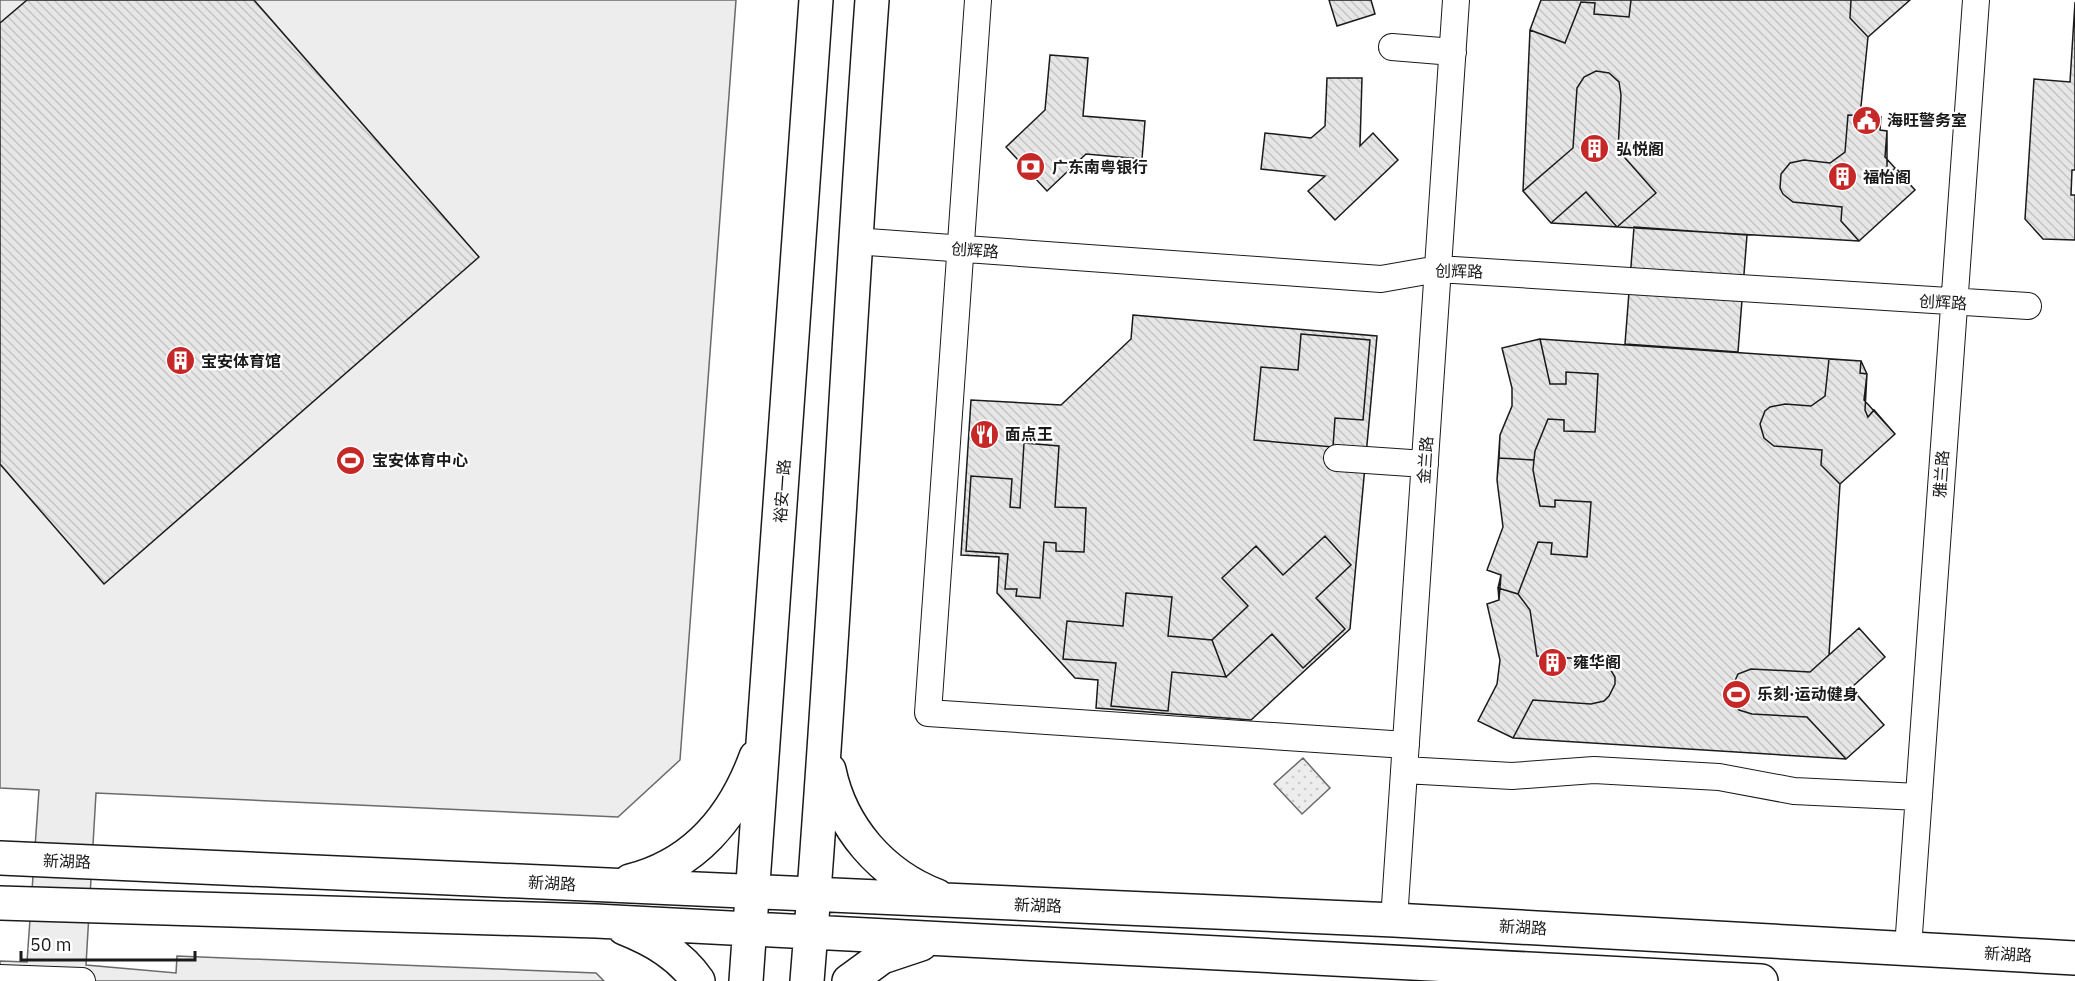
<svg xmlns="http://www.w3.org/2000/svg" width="2075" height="981" font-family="'IBM Plex Sans','Noto Sans SC',sans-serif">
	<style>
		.grass { fill: url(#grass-dots); stroke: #6a6a6a; stroke-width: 1.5 }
		.built { fill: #ededed; stroke: #6a6a6a; stroke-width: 1.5 }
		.building { fill: url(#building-back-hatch); stroke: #1a1a1a; stroke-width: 1.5 }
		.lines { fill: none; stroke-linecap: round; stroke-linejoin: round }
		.minor-casing { stroke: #1a1a1a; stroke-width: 28 }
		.major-casing { stroke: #1a1a1a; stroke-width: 36 }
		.minor { stroke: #fff; stroke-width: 26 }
		.major { stroke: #fff; stroke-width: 33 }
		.labels { text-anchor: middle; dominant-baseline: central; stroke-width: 4.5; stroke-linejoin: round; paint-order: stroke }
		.poi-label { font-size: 16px; font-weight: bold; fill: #1a1a1a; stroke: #fff; text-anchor: start }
		.street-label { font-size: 16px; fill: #1a1a1a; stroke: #fff }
	</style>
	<defs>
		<pattern id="grass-dots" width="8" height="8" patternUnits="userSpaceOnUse" patternTransform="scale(1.5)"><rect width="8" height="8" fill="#ededed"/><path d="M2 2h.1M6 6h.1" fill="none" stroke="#cbcbcb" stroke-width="1.8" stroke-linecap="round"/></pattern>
		<pattern id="building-back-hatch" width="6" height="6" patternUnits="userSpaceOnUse" patternTransform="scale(1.5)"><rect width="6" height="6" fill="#e6e6e6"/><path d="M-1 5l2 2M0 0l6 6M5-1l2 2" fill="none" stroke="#c5c5c5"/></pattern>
	</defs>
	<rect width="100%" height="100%" fill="#fff"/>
	<path class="grass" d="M 1303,758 L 1330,788 L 1302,814 L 1274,784 Z"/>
	<path class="built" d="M 0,0 L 736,0 L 680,760 L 618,817 L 96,793 L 86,965 L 176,973 L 177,956 L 596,973 L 604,981 L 0,981 L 0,961 L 27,962 L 39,790 L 0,788 Z"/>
	<path class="building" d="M 27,0 L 254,0 L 479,257 L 104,584 L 0,464 L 0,23 Z
		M 1329,0 L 1371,0 L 1375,14 L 1337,26 Z
		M 1541,0 L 1910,0 L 1868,37 L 1860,116 L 1881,117 L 1880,130 L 1887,131 L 1885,157 L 1915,190 L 1859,241 L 1551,223 L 1523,191 L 1530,30 Z
		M 1541,0 L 1631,0 L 1629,17 L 1594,14 L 1595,3 L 1581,2 L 1565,43 L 1530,30 Z
		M 1851,0 L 1910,0 L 1868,37 L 1850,18 Z
		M 2075,2 L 2075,170 L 2072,170 L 2071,195 L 2075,195 L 2075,240 L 2043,239 L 2025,219 L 2034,79 L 2070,82 Z
		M 1050,55 L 1088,58 L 1083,116 L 1145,121 L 1142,159 L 1086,154 L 1047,191 L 1006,147 L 1045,110 Z
		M 1596,71 L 1609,73 L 1619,82 L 1621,95 L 1618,150 L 1656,193 L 1617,227 L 1586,192 L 1551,223 L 1523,191 L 1573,148 L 1577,88 L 1584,77 Z
		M 1327,78 L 1362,78 L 1360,146 L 1373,133 L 1398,160 L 1335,220 L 1308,191 L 1325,176 L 1261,169 L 1265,133 L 1311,138 L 1325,126 Z
		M 1848,115 L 1881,117 L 1880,130 L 1887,131 L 1887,168 L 1890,173 L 1895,168 L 1915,190 L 1859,241 L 1841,221 L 1842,207 L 1793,202 L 1783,194 L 1780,188 L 1781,174 L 1790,163 L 1804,160 L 1830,163 L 1845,152 Z
		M 1634,227 L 1747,235 L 1738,352 L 1625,344 Z
		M 1133,315 L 1377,336 L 1350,629 L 1251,720 L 1096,708 L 1098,680 L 1075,678 L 997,593 L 999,557 L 961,555 L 971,400 L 1061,405 L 1131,339 Z
		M 1301,334 L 1370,340 L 1363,420 L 1335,418 L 1333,447 L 1254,440 L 1261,367 L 1298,370 Z
		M 1540,339 L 1861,361 L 1867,374 L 1864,400 L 1895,434 L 1840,484 L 1829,655 L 1859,628 L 1885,657 L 1851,688 L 1884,725 L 1846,759 L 1513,738 L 1478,721 L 1497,684 L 1500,660 L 1487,604 L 1499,600 L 1501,575 L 1487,570 L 1503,527 L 1497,480 L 1500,435 L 1512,406 L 1512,388 L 1502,348 Z
		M 1540,339 L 1550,384 L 1566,384 L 1566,372 L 1598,374 L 1595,432 L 1564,431 L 1564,420 L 1548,419 L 1535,451 L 1534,460 L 1499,458 L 1500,435 L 1512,406 L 1512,388 L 1502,348 Z
		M 1829,359 L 1861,361 L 1860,373 L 1867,374 L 1865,410 L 1868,417 L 1874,410 L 1895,434 L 1840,484 L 1821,465 L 1822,450 L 1774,446 L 1764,438 L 1760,424 L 1765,411 L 1770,407 L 1785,404 L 1811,406 L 1825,396 Z
		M 1024,443 L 1059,446 L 1055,507 L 1086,508 L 1084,552 L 1056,551 L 1056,543 L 1044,542 L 1040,598 L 1016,596 L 1017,589 L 1005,589 L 1008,554 L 966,551 L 971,476 L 1012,479 L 1010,507 L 1020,508 Z
		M 1499,458 L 1534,460 L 1533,470 L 1540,506 L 1555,507 L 1555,500 L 1591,502 L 1587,557 L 1551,554 L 1552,543 L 1538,542 L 1518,594 L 1498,588 L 1501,575 L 1487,570 L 1503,527 L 1497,480 Z
		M 1325,536 L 1351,565 L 1316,598 L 1345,629 L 1303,668 L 1272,634 L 1226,677 L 1212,640 L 1248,606 L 1222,578 L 1256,546 L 1283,575 Z
		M 1498,588 L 1518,594 L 1530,610 L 1537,656 L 1601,660 L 1607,664 L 1615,677 L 1615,684 L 1609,696 L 1604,701 L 1591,704 L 1533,700 L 1513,738 L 1478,721 L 1497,684 L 1500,660 L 1487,604 L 1499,600 Z
		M 1126,593 L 1172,597 L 1168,636 L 1212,640 L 1226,677 L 1172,672 L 1168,711 L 1111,706 L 1116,663 L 1063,659 L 1067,621 L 1123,626 Z
		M 1859,628 L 1885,657 L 1851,688 L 1884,725 L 1846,759 L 1807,717 L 1752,714 L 1739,710 L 1735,705 L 1730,692 L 1738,674 L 1751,669 L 1810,672 Z"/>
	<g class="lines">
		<defs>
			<path id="minor" d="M 978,0 L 928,713 L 1406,745
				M 1392,47 L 1453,52
				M 854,241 L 1381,279 L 1438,269 L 2028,306
				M 1337,458 L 1425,464
				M 1404,770 L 1512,776 L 1594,770 L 1719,777 L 1794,791 L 1919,797
				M 1394,920 L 1456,0
				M 1908,948 L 1976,0
				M 0,978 L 82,981"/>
			<path id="major" d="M 829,770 C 841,828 882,875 937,896
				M 0,858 L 1394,920 L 2075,958
				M 630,881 C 694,865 734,817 756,757
				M 0,903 L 596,921 L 1761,981
				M 624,928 C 654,940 680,955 698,981
				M 746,981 L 816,0
				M 807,981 C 834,654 848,327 872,0
				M 849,981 L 882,957 L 921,944"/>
		</defs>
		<use href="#minor" class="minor-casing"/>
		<use href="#major" class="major-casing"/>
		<use href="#minor" class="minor"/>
		<use href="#major" class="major"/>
	</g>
	<defs>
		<symbol id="civic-disc" viewBox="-11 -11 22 22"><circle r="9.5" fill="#c62828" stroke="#fff"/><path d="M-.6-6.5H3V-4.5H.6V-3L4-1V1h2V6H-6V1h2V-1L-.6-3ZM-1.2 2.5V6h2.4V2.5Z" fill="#fff"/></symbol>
		<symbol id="building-disc" viewBox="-11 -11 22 22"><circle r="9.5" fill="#c62828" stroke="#fff"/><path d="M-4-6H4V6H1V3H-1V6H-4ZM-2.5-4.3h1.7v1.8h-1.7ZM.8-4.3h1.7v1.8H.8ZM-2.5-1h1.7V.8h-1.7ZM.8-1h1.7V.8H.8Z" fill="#fff"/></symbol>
		<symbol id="bank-disc" viewBox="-11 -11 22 22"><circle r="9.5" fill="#c62828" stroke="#fff"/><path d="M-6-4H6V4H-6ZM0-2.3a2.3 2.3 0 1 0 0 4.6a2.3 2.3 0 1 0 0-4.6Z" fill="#fff"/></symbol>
		<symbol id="restaurant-disc" viewBox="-11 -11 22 22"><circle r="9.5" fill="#c62828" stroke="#fff"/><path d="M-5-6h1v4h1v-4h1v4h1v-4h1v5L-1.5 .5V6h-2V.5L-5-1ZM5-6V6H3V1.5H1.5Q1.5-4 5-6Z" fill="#fff"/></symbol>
		<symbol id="stadium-disc" viewBox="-11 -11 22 22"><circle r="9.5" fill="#c62828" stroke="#fff"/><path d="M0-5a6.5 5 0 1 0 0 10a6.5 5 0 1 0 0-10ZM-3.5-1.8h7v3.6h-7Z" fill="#fff"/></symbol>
	</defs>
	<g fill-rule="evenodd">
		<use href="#civic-disc" x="1850" y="104" width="33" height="33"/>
		<use href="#building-disc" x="1578" y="132" width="33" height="33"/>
		<use href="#bank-disc" x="1014" y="150" width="33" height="33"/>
		<use href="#building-disc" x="1826" y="160" width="33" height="33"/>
		<use href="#building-disc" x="164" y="344" width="33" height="33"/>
		<use href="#restaurant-disc" x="968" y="418" width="33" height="33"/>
		<use href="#stadium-disc" x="334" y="444" width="33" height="33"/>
		<use href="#building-disc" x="1536" y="646" width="33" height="33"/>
		<use href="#stadium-disc" x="1720" y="678" width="33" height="33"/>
	</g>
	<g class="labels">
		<g class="poi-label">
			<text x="1887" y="120">海旺警务室</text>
			<text x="1616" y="149">弘悦阁</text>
			<text x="1052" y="167">广东南粤银行</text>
			<text x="1863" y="177">福怡阁</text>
			<text x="201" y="361">宝安体育馆</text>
			<text x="1005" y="434">面点王</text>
			<text x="372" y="460">宝安体育中心</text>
			<text x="1573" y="662">雍华阁</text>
			<text x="1757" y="694">乐刻·运动健身</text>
		</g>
		<g class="street-label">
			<text transform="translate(975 250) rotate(4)">创辉路</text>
			<text transform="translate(1459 271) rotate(1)">创辉路</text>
			<text transform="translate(1943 302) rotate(3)">创辉路</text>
			<text transform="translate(1425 460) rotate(-86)">金兰路</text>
			<text transform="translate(1941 474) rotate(-86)">雅兰路</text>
			<text transform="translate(782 491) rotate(-86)">裕安一路</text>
			<text transform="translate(67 861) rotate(2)">新湖路</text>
			<text transform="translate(552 883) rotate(3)">新湖路</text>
			<text transform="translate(1038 905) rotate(2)">新湖路</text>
			<text transform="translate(1523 927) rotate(3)">新湖路</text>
			<text transform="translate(2008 954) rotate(3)">新湖路</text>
		</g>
	</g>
	<path d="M21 951v9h174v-9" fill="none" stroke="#1a1a1a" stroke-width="3"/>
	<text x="30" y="951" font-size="18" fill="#1a1a1a" stroke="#ffffff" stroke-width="4.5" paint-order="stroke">50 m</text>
</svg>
